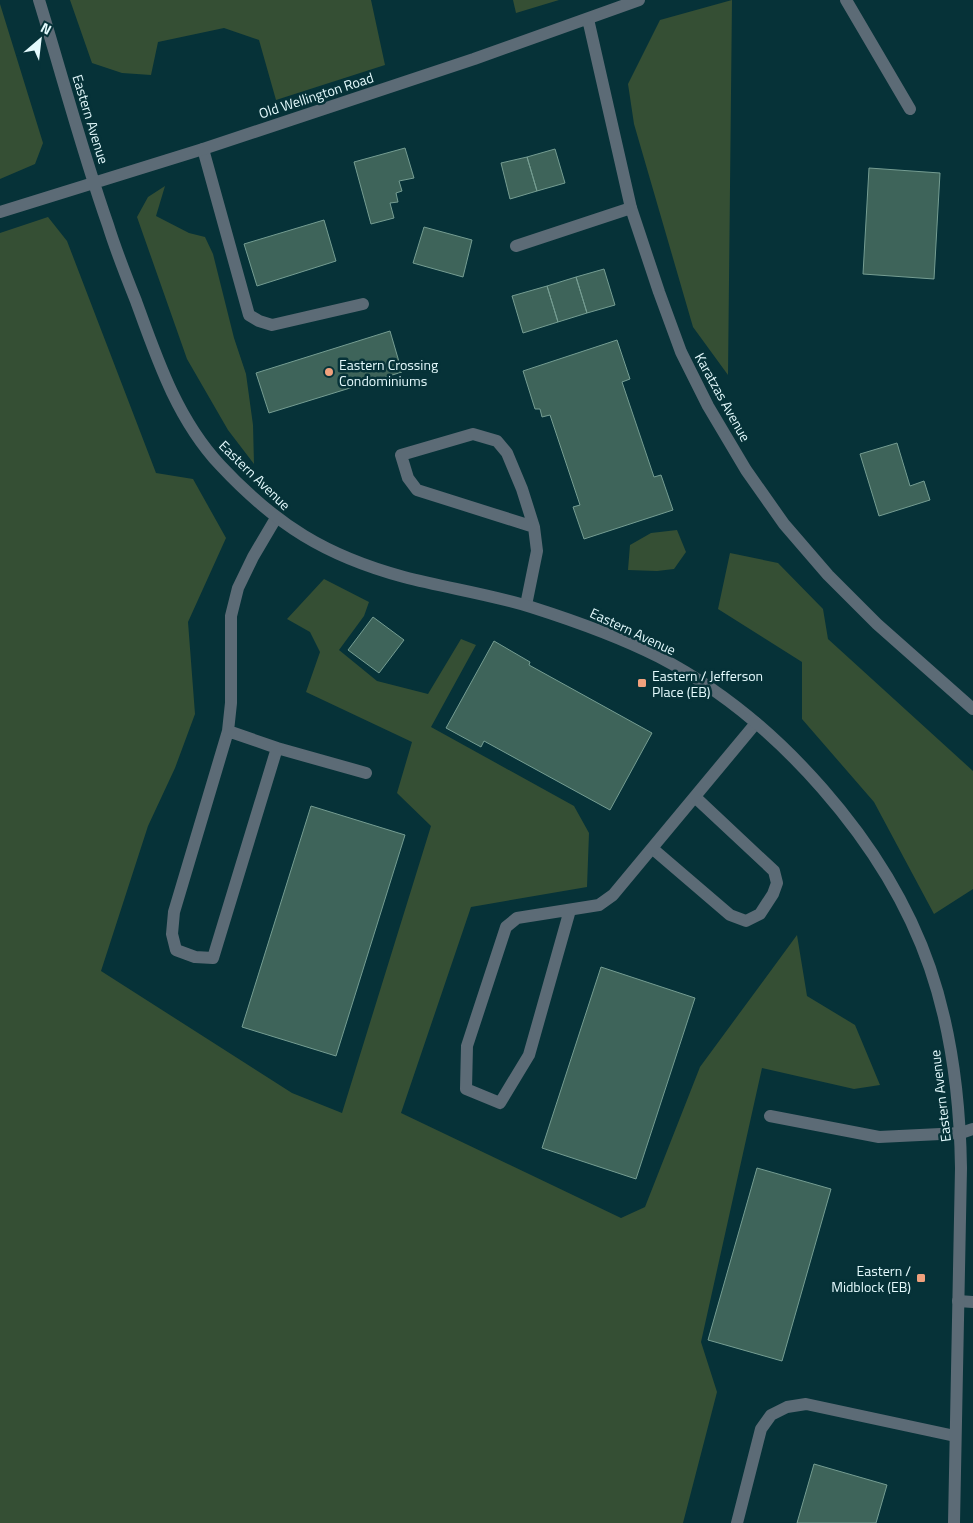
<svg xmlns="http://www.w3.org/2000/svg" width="973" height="1523" font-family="'Titillium Web',sans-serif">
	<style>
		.green { fill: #354f34 }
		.building { fill: #3e645a; stroke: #759d92 }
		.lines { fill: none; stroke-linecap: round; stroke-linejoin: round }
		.service { stroke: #5c6b76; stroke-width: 12 }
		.minor { stroke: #5c6b76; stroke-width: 12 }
		.poi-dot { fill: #f1a17d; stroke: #063238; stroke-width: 2 }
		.labels { text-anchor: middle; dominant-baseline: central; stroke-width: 5; stroke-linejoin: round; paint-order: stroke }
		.street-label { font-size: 14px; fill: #e4fafd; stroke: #063238 }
		.poi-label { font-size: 14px; fill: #e4fafd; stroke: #063238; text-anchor: start }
	</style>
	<rect width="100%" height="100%" fill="#063238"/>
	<path class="green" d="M 70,0 L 371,0 L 385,65 L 276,100 L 259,40 L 224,28 L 158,42 L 151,75 L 122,73 L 92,63 Z
		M 513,0 L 559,0 L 516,13 Z
		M 732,0 L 728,375 L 693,327 L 634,124 L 628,84 L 660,20 Z
		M 0,4 L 43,143 L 35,164 L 0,179 Z
		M 165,186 L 156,216 L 189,233 L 205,237 L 213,254 L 234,338 L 246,374 L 253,425 L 254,464 L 228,430 L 187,359 L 137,217 L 148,197 Z
		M 48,217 L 67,241 L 156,473 L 193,479 L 226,538 L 188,622 L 195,714 L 175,768 L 148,826 L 101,971 L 292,1093 L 342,1113 L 431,826 L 397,793 L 412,742 L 306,692 L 320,652 L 310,632 L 287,619 L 324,579 L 369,602 L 364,616 L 339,650 L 377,681 L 428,694 L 461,639 L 476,645 L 431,727 L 574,806 L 589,833 L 587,887 L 471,907 L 401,1113 L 621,1218 L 645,1207 L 700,1067 L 797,935 L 807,996 L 855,1025 L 880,1085 L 854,1089 L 762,1068 L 701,1342 L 717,1392 L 683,1523 L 0,1523 L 0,233 Z
		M 677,530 L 686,552 L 674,569 L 657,571 L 628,570 L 630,545 L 651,533 Z
		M 730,553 L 778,563 L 823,609 L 828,639 L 973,771 L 973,889 L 934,914 L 874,802 L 802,719 L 802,662 L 718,609 Z"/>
	<path class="building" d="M 405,148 L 414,178 L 399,181 L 402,191 L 396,193 L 398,202 L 390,203 L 394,218 L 371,224 L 354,162 Z
		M 555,149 L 565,183 L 537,191 L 527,157 Z
		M 527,157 L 537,191 L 510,199 L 501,163 Z
		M 869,168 L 940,173 L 934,279 L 863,274 Z
		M 324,220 L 336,261 L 257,286 L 244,244 Z
		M 424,227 L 472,240 L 463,277 L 413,263 Z
		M 604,269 L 615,305 L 587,313 L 576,277 Z
		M 576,277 L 587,313 L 558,322 L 547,286 Z
		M 547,286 L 558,322 L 523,333 L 512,296 Z
		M 390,331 L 402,372 L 269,413 L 256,373 Z
		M 617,340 L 630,379 L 622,382 L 654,477 L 661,475 L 673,510 L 584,539 L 573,507 L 580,505 L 550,415 L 542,417 L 540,409 L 535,409 L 523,371 Z
		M 897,443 L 910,486 L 924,481 L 930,500 L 879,516 L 860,454 Z
		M 373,617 L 404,640 L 379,673 L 348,650 Z
		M 494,641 L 530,662 L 529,665 L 652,733 L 610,810 L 484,741 L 481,747 L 446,728 Z
		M 311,806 L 405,835 L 336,1056 L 242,1027 Z
		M 601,967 L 695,998 L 636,1179 L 542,1148 Z
		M 757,1168 L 831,1189 L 782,1361 L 708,1340 Z
		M 814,1464 L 887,1485 L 876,1523 L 797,1523 Z"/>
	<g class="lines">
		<path class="service" d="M 846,0 L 910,109
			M 203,149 L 249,315 L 259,321 L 272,325 L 363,304
			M 516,246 L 631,208
			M 526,605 L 537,551 L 534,527 L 417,490 L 408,478 L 401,455 L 473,434 L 497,441 L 507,453 L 522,489 L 534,527
			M 228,731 L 277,748 L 213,958 L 195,957 L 176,950 L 172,934 L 174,912 L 228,731 L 231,703 L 231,616 L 238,588 L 253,557 L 276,518
			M 277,748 L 366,773
			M 653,849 L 730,915 L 746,921 L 760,914 L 773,894 L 777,883 L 774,871 L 695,797
			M 570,910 L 529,1055 L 500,1103 L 466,1089 L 467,1046 L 506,927 L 517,918 L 599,905 L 613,895 L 756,723
			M 770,1116 L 879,1137 L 961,1133 L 973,1129
			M 958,1301 L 973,1302
			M 737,1523 L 761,1429 L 771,1415 L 787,1407 L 806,1404 L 955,1436"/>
		<path class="minor" d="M 39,0 C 62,75 82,151 108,225 C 116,251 126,276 136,301 C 157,359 177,419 220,465 C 276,525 326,556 404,577 C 446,588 489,594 531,607 C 575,621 618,636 659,657 C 776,718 887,843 930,968 C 952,1032 960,1101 961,1168 L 954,1523
			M 588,19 L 631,208 L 659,292 L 681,352 L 708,406 L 746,470 L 784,524 L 828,575 L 877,624 L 973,709
			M 0,212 L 203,149 L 474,59 L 639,0"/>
	</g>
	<g class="poi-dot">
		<circle cx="329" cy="372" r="5"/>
		<rect x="637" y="678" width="10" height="10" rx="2.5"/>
		<rect x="916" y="1273" width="10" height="10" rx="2.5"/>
	</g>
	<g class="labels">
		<g class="street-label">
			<text transform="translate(316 95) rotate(-18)">Old Wellington Road</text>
			<text transform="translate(91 119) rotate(73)">Eastern Avenue</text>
			<text transform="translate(723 397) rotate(61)">Karatzas Avenue</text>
			<text transform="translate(255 475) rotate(44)">Eastern Avenue</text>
			<text transform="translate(633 631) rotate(25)">Eastern Avenue</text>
			<text transform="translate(940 1096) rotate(-97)">Eastern Avenue</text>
		</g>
		<g class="poi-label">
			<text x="339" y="364">Eastern Crossing<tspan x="339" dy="16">Condominiums</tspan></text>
			<text x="652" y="675">Eastern / Jefferson<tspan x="652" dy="16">Place (EB)</tspan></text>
			<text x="911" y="1270" text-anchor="end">Eastern /<tspan x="911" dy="16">Midblock (EB)</tspan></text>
		</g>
	</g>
	<g transform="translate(40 40) rotate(28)" stroke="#063238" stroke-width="4" paint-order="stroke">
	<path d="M0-4L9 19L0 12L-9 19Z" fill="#e4fafd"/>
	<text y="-8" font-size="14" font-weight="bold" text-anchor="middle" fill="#e4fafd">N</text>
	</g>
</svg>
